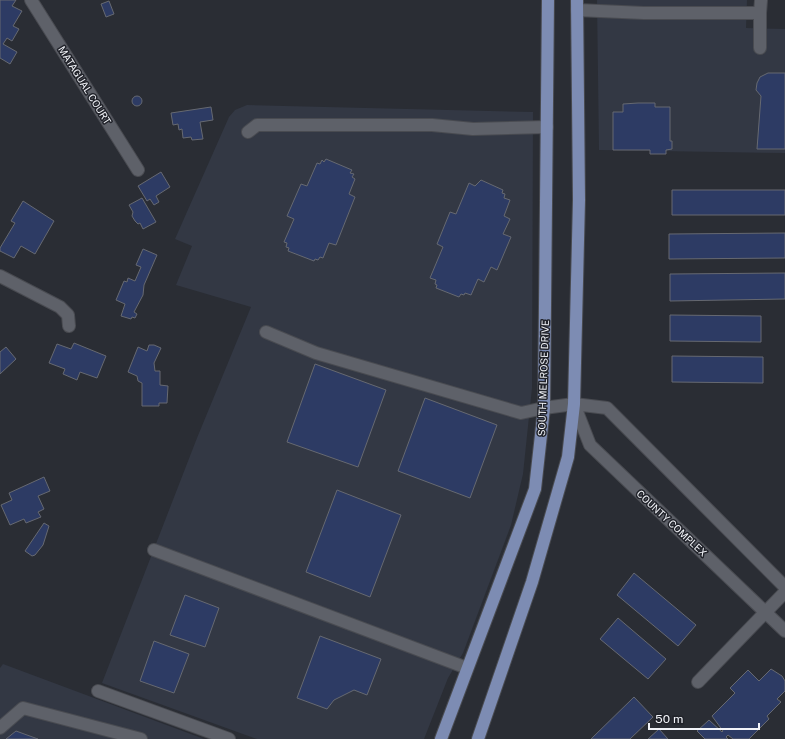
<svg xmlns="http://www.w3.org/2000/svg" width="785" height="739" font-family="'Public Sans',sans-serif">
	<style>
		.built { fill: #333844 }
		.building { fill: #2d3b64; stroke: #666971 }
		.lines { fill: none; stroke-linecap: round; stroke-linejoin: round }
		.minor-casing { stroke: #494b51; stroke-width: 14 }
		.major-casing { stroke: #494b51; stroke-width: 14 }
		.minor { stroke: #5e6169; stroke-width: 12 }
		.major { stroke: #7d8cb3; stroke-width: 12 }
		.labels { text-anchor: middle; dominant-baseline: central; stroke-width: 3; stroke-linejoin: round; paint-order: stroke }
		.street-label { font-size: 10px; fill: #f2f4f9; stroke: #21232a }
	</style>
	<rect width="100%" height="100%" fill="#2a2d34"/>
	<path class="built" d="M 597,0 L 747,0 L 746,28 L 785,29 L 785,153 L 599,150 Z
		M 247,105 L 533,112 L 532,388 L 523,474 L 511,525 L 463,653 L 448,678 L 424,739 L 257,739 L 102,683 L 197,438 L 251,307 L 176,285 L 192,246 L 175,239 L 229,117 L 235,110 Z
		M 3,664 L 204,739 L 0,739 L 0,668 Z"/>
	<path class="building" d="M 0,0 L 16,0 L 12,6 L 22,11 L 13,26 L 19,29 L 12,41 L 7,38 L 3,44 L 17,52 L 10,64 L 0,58 Z
		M 109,1 L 114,14 L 106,17 L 101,4 Z
		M 768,73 L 785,73 L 785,149 L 757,149 L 761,96 L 756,90 L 757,83 L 760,77 Z
		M132 101a5 5 0 1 1 10 0a5 5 0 1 1-10 0Z
		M 638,103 L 655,103 L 655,107 L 670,107 L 670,141 L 672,141 L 672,149 L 666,150 L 666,154 L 650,154 L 650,150 L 613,150 L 613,112 L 623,112 L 623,104 Z
		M 211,107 L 213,120 L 200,122 L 203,139 L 192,140 L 191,137 L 183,138 L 182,129 L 179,130 L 178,124 L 173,125 L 171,113 Z
		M 326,159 L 352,170 L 350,173 L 354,174 L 352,177 L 355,179 L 349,194 L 355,197 L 336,245 L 329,243 L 323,258 L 320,257 L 318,260 L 315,259 L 314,261 L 288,251 L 289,248 L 286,247 L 287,243 L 284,242 L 294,219 L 287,216 L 301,184 L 307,186 L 317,163 L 320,164 L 322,160 L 324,162 Z
		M 161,172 L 170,187 L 156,196 L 159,202 L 154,205 L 150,199 L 147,201 L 138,186 Z
		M 481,180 L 503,190 L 502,193 L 505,194 L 504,198 L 510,200 L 504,216 L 510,219 L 503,234 L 511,237 L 497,270 L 491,267 L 484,282 L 478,279 L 471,295 L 465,293 L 464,295 L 461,294 L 459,297 L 436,288 L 437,285 L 435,284 L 436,280 L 430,278 L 443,247 L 437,244 L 450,212 L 456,214 L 469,183 L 475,186 Z
		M 672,190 L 785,190 L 785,215 L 672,215 Z
		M 142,198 L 156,222 L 143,229 L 140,223 L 138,224 L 135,221 L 132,216 L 133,212 L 129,205 Z
		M 23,201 L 54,221 L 35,254 L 21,246 L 14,258 L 0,251 L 0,248 L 15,223 L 11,221 Z
		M 785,233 L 785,258 L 669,259 L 669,234 Z
		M 143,249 L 157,255 L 144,285 L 143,295 L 134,312 L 137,314 L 135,318 L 132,317 L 131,319 L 121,316 L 125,304 L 116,300 L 124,281 L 127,282 L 128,278 L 135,281 L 141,267 L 136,265 Z
		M 785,273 L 785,299 L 670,301 L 670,274 Z
		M 670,315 L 761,316 L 761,342 L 670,341 Z
		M 74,343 L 106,356 L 97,378 L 80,372 L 77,380 L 63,374 L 65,369 L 49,363 L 57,344 L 71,349 Z
		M 149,345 L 154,345 L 161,348 L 154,363 L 155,371 L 160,371 L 160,385 L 168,386 L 167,403 L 159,403 L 159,406 L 142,406 L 142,383 L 138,381 L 137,376 L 128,372 L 138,347 L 147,351 Z
		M 6,347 L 16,359 L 0,374 L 0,352 Z
		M 672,356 L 763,357 L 763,383 L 672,382 Z
		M 315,364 L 386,390 L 358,467 L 287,442 Z
		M 425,398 L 497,425 L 470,498 L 398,471 Z
		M 44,477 L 50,491 L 38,496 L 44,509 L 38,512 L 41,517 L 26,523 L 24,519 L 10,525 L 1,505 L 12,500 L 9,493 Z
		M 337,490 L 401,515 L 370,597 L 306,572 Z
		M 44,523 L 49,526 L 43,545 L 35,555 L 32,556 L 25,551 Z
		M 634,573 L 696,625 L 678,646 L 617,595 Z
		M 185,595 L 219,608 L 205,647 L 170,635 Z
		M 618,618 L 666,659 L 648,679 L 600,639 Z
		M 320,636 L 381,659 L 367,695 L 354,690 L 334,700 L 327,709 L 297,698 Z
		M 154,641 L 189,654 L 174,693 L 140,681 Z
		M 771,669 L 782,676 L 785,681 L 785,691 L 777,699 L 781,702 L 767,716 L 769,719 L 749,739 L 733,739 L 728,735 L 726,737 L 728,739 L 705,739 L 697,731 L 709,720 L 722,732 L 723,731 L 712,716 L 735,693 L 730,688 L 748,670 L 759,681 Z
		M 634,697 L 653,717 L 630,739 L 591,739 Z
		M 659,729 L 668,739 L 648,739 Z
		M 16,731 L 38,739 L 6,739 Z"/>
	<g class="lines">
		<defs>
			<path id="minor" d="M 31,0 L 138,170
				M 577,10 L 644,13 L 760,13 L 761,0
				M 760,48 L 760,13
				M 248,132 L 257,125 L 432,125 L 473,129 L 547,127
				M 0,276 L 60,307 L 68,315 L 69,326
				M 266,332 L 316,353 L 521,413 L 544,408 L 574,404 L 607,408 L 785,587
				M 574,404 L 590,445 L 785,631
				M 154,550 L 467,668
				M 698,682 L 785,592
				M 98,691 L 229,739
				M 0,728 L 23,708 L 141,739"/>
			<path id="major" d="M 441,739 L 535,489 L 544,408 L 548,0
				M 478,739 L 532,582 L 568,457 L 574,404 L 579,200 L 577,0"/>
		</defs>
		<use href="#minor" class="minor-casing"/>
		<use href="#major" class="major-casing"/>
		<use href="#minor" class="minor"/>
		<use href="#major" class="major"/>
	</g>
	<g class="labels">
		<g class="street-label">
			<text transform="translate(85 85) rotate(58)">MATAGUAL COURT</text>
			<text transform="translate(543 378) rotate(-88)">SOUTH MELROSE DRIVE</text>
			<text transform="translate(672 523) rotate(43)">COUNTY COMPLEX</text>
		</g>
	</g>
	<path d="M649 723v6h110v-6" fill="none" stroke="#f2f4f9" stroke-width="2"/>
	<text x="655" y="723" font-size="12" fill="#f2f4f9" stroke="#21232a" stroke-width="3" paint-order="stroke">50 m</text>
</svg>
